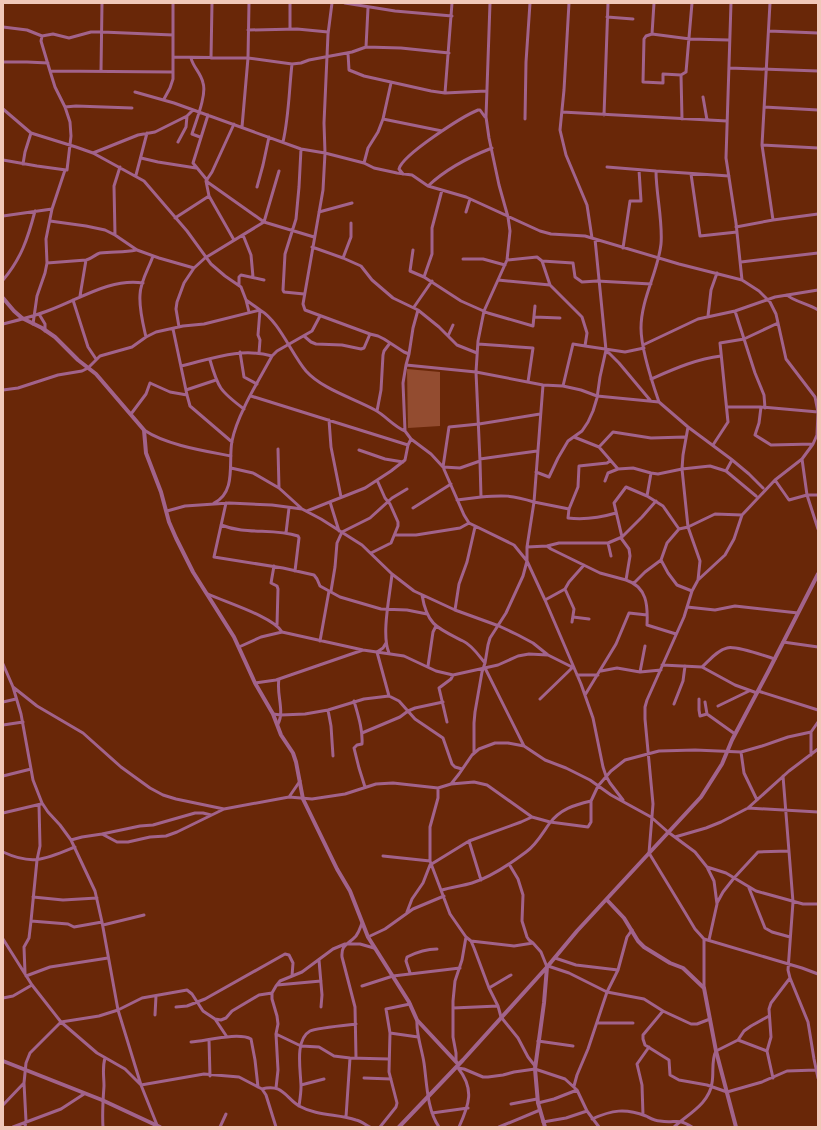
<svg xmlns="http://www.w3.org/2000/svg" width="821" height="1130" font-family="'Noto Serif',serif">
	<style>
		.green { fill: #934c30 }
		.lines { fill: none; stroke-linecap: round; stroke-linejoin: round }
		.minor { stroke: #a2638b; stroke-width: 3 }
		.tertiary { stroke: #a2638b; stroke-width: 4 }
	</style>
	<rect width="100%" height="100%" fill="#692708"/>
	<path class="green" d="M 407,369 L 440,372 L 440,426 L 408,428 Z"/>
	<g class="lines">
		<path class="minor" d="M 290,3 L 290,29
			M 332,3 L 328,34 L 324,123 L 325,153 L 323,190 L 303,304 L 305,310 L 370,334 L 378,336 L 384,339 L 404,352 L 409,354
			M 345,3 L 395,11 L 452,16
			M 569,3 L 564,90 L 560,130 L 566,155 L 587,205 L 592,238
			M 731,3 L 726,158 L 736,223 L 742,280
			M 770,3 L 762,145 L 773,220
			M 607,17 L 633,19
			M 3,27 L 27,30 L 42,36 L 53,34 L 69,38 L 91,32 L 102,32 L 173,35
			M 248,30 L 297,29 L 328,32
			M 769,31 L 818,33
			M 652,34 L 654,3
			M 366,47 L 368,8
			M 348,53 L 349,70 L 364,76 L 431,91 L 445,93 L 486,91
			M 173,57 L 248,58 L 292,64 L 301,63 L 309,60 L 352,52 L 366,47 L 401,48 L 449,53
			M 191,58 C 193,67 201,73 203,83 C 207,94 196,121 192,134 L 200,137
			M 211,58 L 212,3
			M 3,62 L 27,62 L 48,63
			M 729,68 L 818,71
			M 50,71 L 172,72
			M 101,71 L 102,3
			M 681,75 L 663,74 L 663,83 L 643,82 L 644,39 L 646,36 L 652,34 L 690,39 L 729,40
			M 135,92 L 174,103 L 301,149 L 325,153 L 364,163 L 374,168 L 397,173 L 412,175 L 428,186 L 466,197 L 540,231 L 551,234 L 585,236 L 679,264 L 742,280 L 759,291 L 770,302 L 776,314 L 786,359 L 815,397 L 818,412 L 817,435 L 813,444 L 802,459 L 775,480 L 742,515 L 734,539 L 725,555 L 698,580 L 692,591 L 684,617 L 647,700 L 645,707 L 645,719 L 653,804 L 649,853 L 686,914 L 695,929 L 704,939 L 802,968 L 818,974
			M 445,93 L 452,3
			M 703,97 L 707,120
			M 164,99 L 170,88 L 173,79 L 173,3
			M 65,107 L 76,106 L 132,108
			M 764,107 L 818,110
			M 3,109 L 31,133 L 76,147 L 93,153 L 144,181 L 187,231 L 211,264 L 225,276 L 241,287 L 246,300 L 249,312
			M 562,112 L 727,121
			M 604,115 L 608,3
			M 383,119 L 442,131
			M 525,119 L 526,62 L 530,3
			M 682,119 L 681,75 L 686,72 L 692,3
			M 234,124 L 212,172 L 206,181 L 209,196 L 234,240
			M 242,127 L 248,58 L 249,3
			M 178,142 L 186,127 L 187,116
			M 283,142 C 289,116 289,90 292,64
			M 762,145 L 818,148
			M 301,149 L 299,187 L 296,219 L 285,254 L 283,290 L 284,292 L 304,294
			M 93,153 L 138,135 L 155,132 L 187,116 L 193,110
			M 141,158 L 158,162 L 196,168
			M 3,160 L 37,166 L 66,170
			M 364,163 L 368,148 L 378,132 L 383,119 L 391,83
			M 23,164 L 25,152 L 31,133
			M 607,167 L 656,171
			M 403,174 L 399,169 C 402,155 463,116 478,110 L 480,110 L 485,117
			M 691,174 L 700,236 L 737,232
			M 136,175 L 147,133
			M 207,180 L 193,163 L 208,115
			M 206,181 L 264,222 L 279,171
			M 428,186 C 446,169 469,157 492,148
			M 257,187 L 263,165 L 269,137
			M 319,212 L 352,203
			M 466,212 L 470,199
			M 3,216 L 52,209
			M 175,218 L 209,196
			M 50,221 L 86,226 L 105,230 L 115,235 L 137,250 L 159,258 L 194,268
			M 736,227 L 773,220 L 818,214
			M 115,235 L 114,186 L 120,167
			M 243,235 L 251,255 L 253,277
			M 312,247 L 343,258 L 361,266 L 372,280 L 393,298 L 418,310 L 413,328 L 409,354 L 406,365 L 403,383 L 405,431 L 411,439 L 431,454 L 443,467 L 464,515 L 469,523 L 514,545 L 527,561 L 545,600 L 581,684 L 593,718 L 603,767 L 606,776 L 610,783 L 623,800
			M 623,248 L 630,201 L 641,201 L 639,170
			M 413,250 L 410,271 L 424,277 L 461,301 L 488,313 L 533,326 L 535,306
			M 343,258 L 351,237 L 351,223
			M 463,259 L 483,259 L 505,265
			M 507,260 L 537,257 L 542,261 L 550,285
			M 542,261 L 573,263 L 575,277 L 582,282 L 597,281 L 651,284
			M 741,262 L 818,253
			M 47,263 L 86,260 C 91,259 96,254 100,253 C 112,251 124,253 136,250
			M 424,277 L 432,254 L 432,228 L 442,190
			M 3,280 C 21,259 28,238 35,211
			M 498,280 L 550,285 L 582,317 L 587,333 L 585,346 L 625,352 L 644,348
			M 239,285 L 239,277 L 241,275 L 264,280
			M 787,295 C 793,301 809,304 818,310
			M 80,296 L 86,260
			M 73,300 L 88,347 L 96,359
			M 246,300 L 260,310 L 258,335 L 260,340 L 259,353
			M 414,307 L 432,281
			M 418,310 L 439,327 L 448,336 L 453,325
			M 735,311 L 755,373 L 764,395 L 765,408
			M 39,314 L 45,324 L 45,331
			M 708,316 L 711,290 L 717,273
			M 534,317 L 560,318
			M 3,324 C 19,320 35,316 50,310 C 80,299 110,278 143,283
			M 33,324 L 37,296 L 45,273 L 47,263 L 46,239 L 52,209 L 65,170 L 67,170 L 71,136 L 70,122 L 65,107 L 55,87 L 50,71 L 41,41 L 42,36
			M 179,327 L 176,309 L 177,302 L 184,283 L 194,268 L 205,258 L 264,222 L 314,237
			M 173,329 L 187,395 L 190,406 L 232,442
			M 304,336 L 311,342 L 316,344 L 342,345 L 361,349 L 364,348 L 370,334
			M 448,336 L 457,345 L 477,353
			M 146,337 C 143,324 139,309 140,295 C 140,282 149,268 153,256
			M 478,344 L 533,348 L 528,382
			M 643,345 L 698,319 L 735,311 L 775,297 L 818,290
			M 240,352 L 244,377 L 257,384
			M 606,352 L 609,353 L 619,363 L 650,400
			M 210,360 C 218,388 220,391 244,409
			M 406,365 L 476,372 L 543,385 L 563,386 L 581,390 L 597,396 L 659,402 L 688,427 L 731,459 L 749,474 L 763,488
			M 181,366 C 211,359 240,347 272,356
			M 651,379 C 674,369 696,359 721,356
			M 543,385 L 534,502 L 569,509
			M 563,386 L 573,344 L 585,346
			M 3,390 L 18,388 L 58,375 L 82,371 L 88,368 L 100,356 L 132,347 L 146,337 L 156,332 L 183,326 L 204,324 L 260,310 C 279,321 291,353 306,371 C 322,389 353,398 375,410 C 386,416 393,426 405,431
			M 186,390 L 216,380
			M 251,396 L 408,445
			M 659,402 C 652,382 641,349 641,328 C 641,299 658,272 661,244 C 663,222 656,194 656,171 L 729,176
			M 727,407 L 761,407 L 818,412
			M 761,407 L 759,423 L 755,435 L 771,445 L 813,444
			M 377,411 L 381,390 L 383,355 L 384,351 L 390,343
			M 131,414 L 146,394 L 150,383 L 170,392 L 187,395
			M 329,420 L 331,447 L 341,497
			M 688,427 L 683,455 L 682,469 L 688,527 L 700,561 L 698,580
			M 144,430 C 166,445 205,451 231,456
			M 574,437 L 599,447 L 618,469 L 633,468 L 651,473 L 658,474 L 682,469 L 710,466 L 726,471 L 756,496
			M 713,445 L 728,422 L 720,343 L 744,339 L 778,323
			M 599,447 L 613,432 L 651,438 L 685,437
			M 278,449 L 279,488
			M 359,450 L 385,459 L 403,462
			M 480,459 L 537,451
			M 802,459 L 807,495 L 818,529
			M 480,461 L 460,468 L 443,467 L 449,427 L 479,424 L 540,414
			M 610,461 L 607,463 L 579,466 L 578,487 L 569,509 L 568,518 C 585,520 599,518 616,513
			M 231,468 L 253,473 L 279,488 L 301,508
			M 726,471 L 732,460
			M 536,472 L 549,477 L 558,458 L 568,441 L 582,431 L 588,422 L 593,411 L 597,398 L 600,377 L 606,350 L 595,239
			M 775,480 L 789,500 L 807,495 L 818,495
			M 605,481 L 608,473 L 618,469
			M 647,496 L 651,473
			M 457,500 L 481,497
			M 330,502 L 339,531
			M 214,503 C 237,492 228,461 232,441 C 237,415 259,380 272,356 L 277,351 L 312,331 L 320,316
			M 226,503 L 214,557 L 283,568 L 314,575 L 317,579 L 320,586 L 340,597 L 381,609 L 407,610 L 427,614
			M 413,508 L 451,484
			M 167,511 L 185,506 L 229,503 L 272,505 L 302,509 L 321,519 L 362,545 L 392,574 L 414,591 L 455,610 L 499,626 L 518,635 L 533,643 L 548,655 L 574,668
			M 307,511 L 365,488 L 391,471 L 405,460 L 408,445 L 411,439
			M 221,525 C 246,535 273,528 298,536 L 299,538 L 295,571
			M 286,533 L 289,508
			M 395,535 L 416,535 L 460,528 L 469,523
			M 622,537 L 614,503 L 626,487 L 647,496 L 663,506 L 679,529
			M 621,538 L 629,549 L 630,556 L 626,580 C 647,587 648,605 647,625 L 676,634
			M 608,543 L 611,556
			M 547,546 L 551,549 L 600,573 L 626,580
			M 527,547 L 547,546 L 559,543 L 608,543 L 622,537 L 642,517 L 656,501
			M 371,553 L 391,543 L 398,526 L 398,522 L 390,504 L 385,498 L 377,480
			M 274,566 L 271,583 L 277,586 L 278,589 L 277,625
			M 634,583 L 645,572 L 661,560
			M 565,589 L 574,609 L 572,622
			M 331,591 L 335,567 L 337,543 L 342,532 L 370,518 L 392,498 L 407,489
			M 692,591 L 677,585 L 668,573 L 661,560 L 667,543 L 679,529 L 688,527 L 715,514 L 742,515
			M 208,594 C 225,602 274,617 282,632
			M 422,595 C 427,625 437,628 463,641 C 472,645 479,656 485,663
			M 545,600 L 565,589 L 569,582 L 584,565
			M 687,607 L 715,610 L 735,606 L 798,613
			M 455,610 L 459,584 L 467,562 L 475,527
			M 573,617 L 589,619
			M 320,641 L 329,591
			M 783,642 L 818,647
			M 386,643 L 383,648 L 377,652 L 389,696
			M 239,647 L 261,637 L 282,632 L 363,650 L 404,656 L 436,671 L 453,675 L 498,665 L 518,656 L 529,654 L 548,655
			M 389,653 C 381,635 390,595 392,574
			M 3,664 L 13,687 L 21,714 L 33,780 L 42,803 L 48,812 L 60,825 L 71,840 L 95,891 L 102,922 L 118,1010 L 141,1085 L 157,1125
			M 662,665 L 702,667 L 735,685 L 757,693
			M 428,666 L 433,632 L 436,626
			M 702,667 C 709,661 717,650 727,648 C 735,645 765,656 775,659
			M 485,668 L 524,746
			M 601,671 L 617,668 L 640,672 L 661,670
			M 640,672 L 645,646
			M 577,675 L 598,675
			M 255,683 L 276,680 L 363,650
			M 13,687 L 37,706 L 83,733 L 121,767 L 150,788 L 163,795 L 176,799 L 224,809 L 289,797 L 312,799 L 345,794 L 376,784 L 393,783 L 438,788 L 451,784 L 459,774 L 472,755 L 479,749 L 495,743 L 508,743 L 524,746 L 545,760 L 566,768 L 590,780 L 611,795 L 651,817 L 668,832 L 695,852 L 707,867 L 714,881 L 717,904 L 709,940
			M 758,691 L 818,710
			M 585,695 L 616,644 L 629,613 L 647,615
			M 540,699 L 573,667
			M 699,699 L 699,710 L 700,716 L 707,714
			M 354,701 C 358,715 363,730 362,744 L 357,745 L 354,748 L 359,768 L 365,787
			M 3,702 L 16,699
			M 705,702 L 707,714 L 735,734
			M 674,704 L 683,681 L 685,666
			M 718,706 L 749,691
			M 328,710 L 331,726 L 333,756
			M 273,714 L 281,715 L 305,714 L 328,710 L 364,699 L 389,696 L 399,701 L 415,719 L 443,738 L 452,764 L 455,767 L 462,769
			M 447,722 L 439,688 L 451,679 L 453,675
			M 278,724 C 285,711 276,694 279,679
			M 3,725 L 23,722
			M 362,733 L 400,717 L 408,711 L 415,708 L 443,702
			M 474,752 L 474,723 L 475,712 L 482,672 L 485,663 L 488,645 L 490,638 L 506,613 L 523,576 L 527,561 L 527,547 L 534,502 C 512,495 503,495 481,497 L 480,461 L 476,372 L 478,341 L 484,311 L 507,260 L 510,231 L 508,217 L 499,185 L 489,138 L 486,117 L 490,3
			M 741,752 L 744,773 L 757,800
			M 811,755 L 811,732 L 818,722
			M 3,776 L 31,769
			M 783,776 L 793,902 L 788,970 L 790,978 L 808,1022 L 814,1059 L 818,1078
			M 451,784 L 474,782 L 487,785 L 532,817 L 550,822 L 588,827 L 591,822 L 591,801
			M 438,788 L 438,798 L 430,827 L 430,861 L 450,914 L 466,937 L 471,941 L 474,948 L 489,988 L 498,1006 L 501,1017 L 518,1038 L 528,1057 L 535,1066
			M 289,797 L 300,781
			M 748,808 L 818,812
			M 3,813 L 41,804
			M 102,834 L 140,826 L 153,825 L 195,813 L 203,813 L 211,815
			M 675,837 L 706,828 L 721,822 L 748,808 L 789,771 L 818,749
			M 71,840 L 82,837 L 102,834 L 117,842 L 128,842 L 150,837 L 166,836 L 177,832 L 224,809
			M 469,841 L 481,880
			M 3,852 C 33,866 46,859 75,847
			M 383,856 L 430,861
			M 509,864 L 518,879 L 523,895 L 522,921 L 527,937 L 529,940 L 533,943 L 541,952 L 547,967
			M 707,867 L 726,873 L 756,891 L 803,904 L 818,904
			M 749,888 L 765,928 L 772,932 L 790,937
			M 442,890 C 452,887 462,886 472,883 C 491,877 510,864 526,852 C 536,845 542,834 549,824 C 560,809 574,805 591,801 L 598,786 L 611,771 L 625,760 L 659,751 L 695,750 L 741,752 L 762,746 L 788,737 L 811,732
			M 33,897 L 63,900 L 97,898
			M 717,903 L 723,892 L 734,878 L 758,852 L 789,851
			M 407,912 L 412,899 L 423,883 L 430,865 L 469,841 L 521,822 L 532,817
			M 31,921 L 68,924 L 74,927 L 102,922
			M 103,925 L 144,915
			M 368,937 L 385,929 L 413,909 L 444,896
			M 3,939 L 32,985 L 61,1022 L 97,1053 L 125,1069 L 141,1085 L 204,1074 L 239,1077 L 262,1089 C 282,1083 286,1098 299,1106 C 317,1116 338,1114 356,1120 C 361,1121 366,1125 370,1127
			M 704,939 L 704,988
			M 471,941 L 514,946 L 533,943
			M 555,958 L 576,965 L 618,970
			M 319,960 L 322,995 L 321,1007
			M 548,966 L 569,973 L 607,992 L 644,999 L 663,1011 L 691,1024 L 697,1024 L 710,1019
			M 25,973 L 24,947 L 29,938 L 31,921 L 37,860 L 40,846 L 39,805
			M 410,973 L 406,961 L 407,957 C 417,952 426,949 437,949
			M 26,976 L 50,967 L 108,958
			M 277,985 L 321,981
			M 362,986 L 393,976 L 460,968
			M 489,988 L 511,975
			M 3,998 L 13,996 L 32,985
			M 176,1007 L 187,1006 L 205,999 L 285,954 L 289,955 L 293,963 L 292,976
			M 453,1008 L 498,1006
			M 663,1011 L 643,1035 L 643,1039 L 645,1045 L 669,1060 L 670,1075 L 679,1080 L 707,1085 L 727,1092 L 762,1082 L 787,1071 L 816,1070
			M 155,1015 L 156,996
			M 215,1019 L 221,1020 L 226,1018 L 232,1011 L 259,995 L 272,993
			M 417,1020 C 416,1035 422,1049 424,1063 C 427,1084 427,1110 439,1127
			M 597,1023 L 633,1023
			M 390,1033 L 418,1037
			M 276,1034 L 301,1046 L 319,1047 L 334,1056 L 350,1058 L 389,1059
			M 209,1040 L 210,1076
			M 738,1040 L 767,1051
			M 538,1041 L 573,1046
			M 191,1042 C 206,1041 238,1032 251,1039 L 255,1060 L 258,1087
			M 356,1057 L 355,1007 L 342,957 C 341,944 348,945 356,936 C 359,932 360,928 362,923
			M 456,1061 L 456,1053 L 453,1037 L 453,1001 L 455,981 L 462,960 L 466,937
			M 458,1068 L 464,1069 L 483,1077 L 488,1077 L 503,1075 L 514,1072 L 535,1069 L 565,1079 L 577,1090 L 587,1111 L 599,1127
			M 458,1068 C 475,1089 469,1105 459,1127
			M 364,1078 L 391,1079
			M 773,1078 L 767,1051 L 771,1037 L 769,1009 L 771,1003 L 790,978
			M 24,1083 L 26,1121 L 25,1127
			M 301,1085 L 324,1079
			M 574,1086 L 577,1075 L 588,1049 L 607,992 L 618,970 L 627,937 L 632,930
			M 276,1088 L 278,1070 L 276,1034 L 278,1024 L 277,1016 L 272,999 L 272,993 L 276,986 L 280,981 L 302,972 L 333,949 L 345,944 L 360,944 L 374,948
			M 262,1089 L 266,1095 L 276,1127
			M 538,1103 L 554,1099 L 577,1090
			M 511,1104 L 537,1099
			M 3,1105 L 24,1083 L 26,1063 L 30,1053 L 61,1022 L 99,1016 L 118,1010 L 142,998 L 187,990 L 192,994 L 203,1011 L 215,1019 L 227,1037
			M 299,1106 C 300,1099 301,1093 301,1087 C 301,1072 294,1040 310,1031 C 316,1028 347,1025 356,1024
			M 432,1113 L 468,1108
			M 643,1115 L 642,1085 L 637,1064 L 649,1047
			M 346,1117 L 350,1058
			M 592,1119 C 612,1110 625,1108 646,1116 C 650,1118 655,1121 660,1121 C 676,1124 676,1117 692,1127
			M 543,1122 L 566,1118 L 587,1111
			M 13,1127 L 61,1109 L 84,1094
			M 103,1127 C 102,1113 103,1100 104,1086 C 104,1076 102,1068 105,1058
			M 220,1127 L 226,1114
			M 380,1127 L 396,1107 L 397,1103 L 389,1072 L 390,1033 L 386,1009 L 410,1004
			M 499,1127 L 540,1110
			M 674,1127 C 688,1114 709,1104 712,1083 C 714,1073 711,1060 716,1051 L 738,1040 L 744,1031 L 751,1026 L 769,1016"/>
		<path class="tertiary" d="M 3,298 L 14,311 L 22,318 L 42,328 L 55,337 L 78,360 L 96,374 L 144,430 L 146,453 L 161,492 L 169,522 L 176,538 L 193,572 L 234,637 L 255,683 L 273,714 L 281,735 L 293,753 L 296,762 L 303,799 L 337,869 L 350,891 L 368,937 L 409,1002 L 417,1020 L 458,1064
			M 607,900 L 624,918 L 638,941 L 644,947 L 670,963 L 683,968 L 704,988 L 716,1051 L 736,1127
			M 3,1061 L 102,1100 L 160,1127
			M 399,1127 L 463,1060 L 547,967 L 577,931 L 701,797 L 722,764 L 732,740 L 768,672 L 818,574
			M 545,1127 L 538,1103 L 535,1069 L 544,1003 L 547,967"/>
	</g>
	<rect width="821" height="1130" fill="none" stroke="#f1c8b9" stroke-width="8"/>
</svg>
